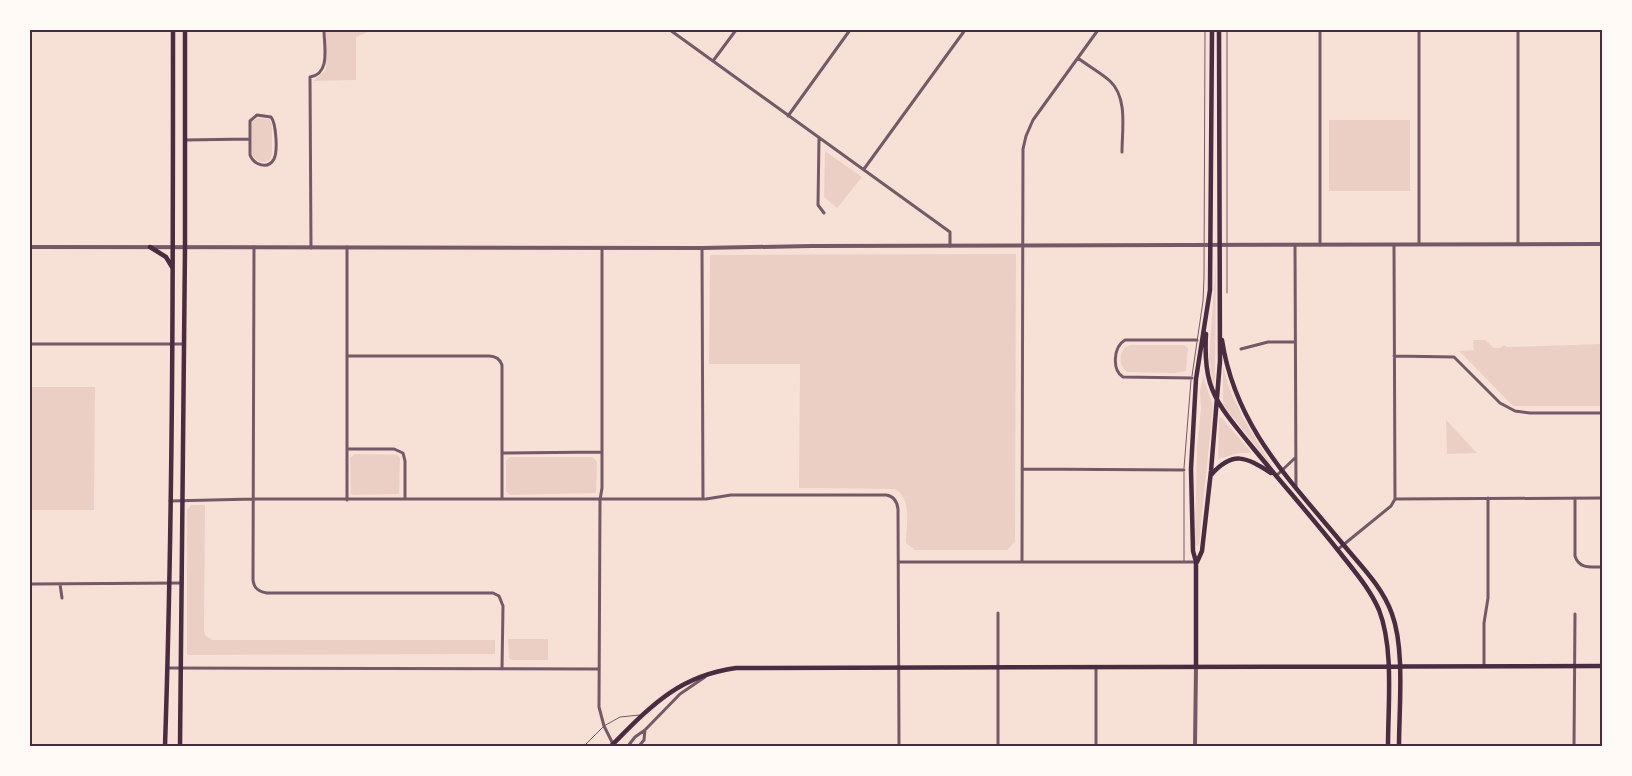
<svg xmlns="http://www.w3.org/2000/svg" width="1632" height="776" font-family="'Work Sans',sans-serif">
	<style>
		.green { fill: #ebcfc5 }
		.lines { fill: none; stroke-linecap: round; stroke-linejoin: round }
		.service { stroke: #755966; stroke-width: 1 }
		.minor { stroke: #755966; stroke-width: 3 }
		.tertiary { stroke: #755966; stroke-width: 4 }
		.secondary { stroke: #4a2c40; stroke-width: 4.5 }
		.neatline { fill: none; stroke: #4a2c40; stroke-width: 2 }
	</style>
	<rect width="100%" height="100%" fill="#f7e1d7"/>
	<path class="green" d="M 326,30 L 373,30 L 356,37 L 356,80 L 313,81 L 326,70 Z
		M 258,118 L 269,119 L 272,125 L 272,154 C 270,162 267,162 259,162 L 252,155 L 252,122 Z
		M 1329,120 L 1410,120 L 1410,191 L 1329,191 Z
		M 825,151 L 862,177 L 837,208 L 824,197 Z
		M 1016,254 L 1015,542 L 1007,550 L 915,550 L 906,543 C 906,526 913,497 894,489 L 799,488 L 800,364 L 709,364 L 710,256 L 711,255 Z
		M 1216,260 L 1215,382 L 1213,385 L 1209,359 Z
		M 1473,340 L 1485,340 L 1494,348 L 1500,348 L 1504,345 L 1507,347 L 1602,344 L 1602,406 L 1513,406 L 1459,351 L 1474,350 Z
		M 1130,345 L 1184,345 L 1188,348 L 1186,371 L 1175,373 L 1127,372 C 1119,366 1119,356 1124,348 Z
		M 1223,367 L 1230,390 L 1243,418 L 1274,469 L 1223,405 Z
		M 1203,376 L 1213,406 L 1199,544 L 1197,546 L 1195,544 L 1197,446 L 1201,409 L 1200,391 Z
		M 30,387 L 95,387 L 94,510 L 30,510 Z
		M 1221,417 L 1251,452 L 1251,453 L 1239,453 L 1218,459 L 1219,419 Z
		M 1446,420 L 1477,453 L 1447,454 Z
		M 355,454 L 398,455 L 400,458 L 399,494 L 354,495 L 351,494 L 350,458 Z
		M 510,457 L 593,457 L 597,462 L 596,493 L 510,495 L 506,491 L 506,461 Z
		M 191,505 L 205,505 L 204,630 L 205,635 L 212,640 L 495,640 L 495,654 L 187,655 L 187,510 Z
		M 508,639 L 548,639 L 548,660 L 512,660 L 509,658 Z"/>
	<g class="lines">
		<path class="service" d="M 1227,30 L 1227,293
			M 1192,376 L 1203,301 L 1204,278 L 1205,30
			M 1184,468 L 1191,380
			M 1184,472 L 1184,561
			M 584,746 L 604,726 L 620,717 L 640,715"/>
		<path class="minor" d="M 670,30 L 950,232 L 950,246
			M 1320,30 L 1320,245
			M 1078,58 C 1088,66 1100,72 1110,81 C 1128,98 1122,129 1122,152
			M 713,61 L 736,30
			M 257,115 L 271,117 C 276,123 278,151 274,159 C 268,170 254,165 250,155 L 250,121 Z
			M 788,116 L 850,30
			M 819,138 L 818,205 L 824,213
			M 185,140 L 250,139
			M 864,169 L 965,30
			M 1419,244 L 1419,30
			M 1518,244 L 1518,30
			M 1295,245 L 1296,486
			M 1394,245 L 1395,499
			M 254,247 L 253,580 C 254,589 259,592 267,593 L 493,593 L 499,596 L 503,606 L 502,669
			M 311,248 L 310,77 C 331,74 324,46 324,30
			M 602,248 L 602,488 L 600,500 L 599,707 L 604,726 L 613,744
			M 702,248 L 703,499
			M 30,344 L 184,344
			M 1241,349 L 1268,342 L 1295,342
			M 347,356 L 489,356 C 496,356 500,359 502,365 L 502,499
			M 1394,356 L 1454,357 L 1500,403 L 1515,411 L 1530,413 L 1602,413
			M 1192,378 L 1123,377 C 1112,370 1113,347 1125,340 L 1197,340
			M 347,449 L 394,449 L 403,453 L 405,461 L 405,499
			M 502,453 L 601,452
			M 1022,469 L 1184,470
			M 1276,476 L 1295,458
			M 1575,498 L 1575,556 C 1579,569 1590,567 1602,567
			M 347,500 L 347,247
			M 170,501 L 253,499 L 706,499 L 731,495 L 886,495 C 894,496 897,501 898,509 L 899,746
			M 1337,550 L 1391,506 L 1395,499 L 1602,498
			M 899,562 L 1196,562
			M 1022,562 L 1023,149 L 1026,136 L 1033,120 L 1098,30
			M 30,584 L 182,583
			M 60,584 L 62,598
			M 1484,666 L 1484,623 L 1488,598 L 1488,498
			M 167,668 L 598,669
			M 628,746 L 635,737 L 645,730 L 680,694 L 705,677
			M 639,746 L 644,740 L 645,730
			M 998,746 L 998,613
			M 1096,746 L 1096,667
			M 1574,746 L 1575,614"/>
		<path class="tertiary" d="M 30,247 L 702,248 L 812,246 L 1602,244
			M 1195,746 L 1196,667"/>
		<path class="secondary" d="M 150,247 L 166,257 L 172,267
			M 1206,334 C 1205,351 1205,366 1210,383 C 1217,406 1234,424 1249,443 C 1279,480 1311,516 1341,554 C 1355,572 1370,589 1379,610 C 1394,648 1388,705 1388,746
			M 1222,340 C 1235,426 1289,479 1342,543 C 1360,565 1382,586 1392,614 C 1405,649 1399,708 1399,746
			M 1211,475 C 1233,450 1246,457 1271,473
			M 1197,562 L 1202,551 L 1211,471 L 1220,361 L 1219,30
			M 1196,667 L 1196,562 L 1193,551 L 1191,469 L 1196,379 L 1210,290 L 1212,30
			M 165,746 C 173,507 173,269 173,30
			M 180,746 L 185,247 L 185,30
			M 611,746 C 651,706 678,676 736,668 L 1602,666"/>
	</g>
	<rect width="1632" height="776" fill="none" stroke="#fffaf5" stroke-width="62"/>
	<rect x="31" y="31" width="1570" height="714" class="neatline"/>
</svg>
